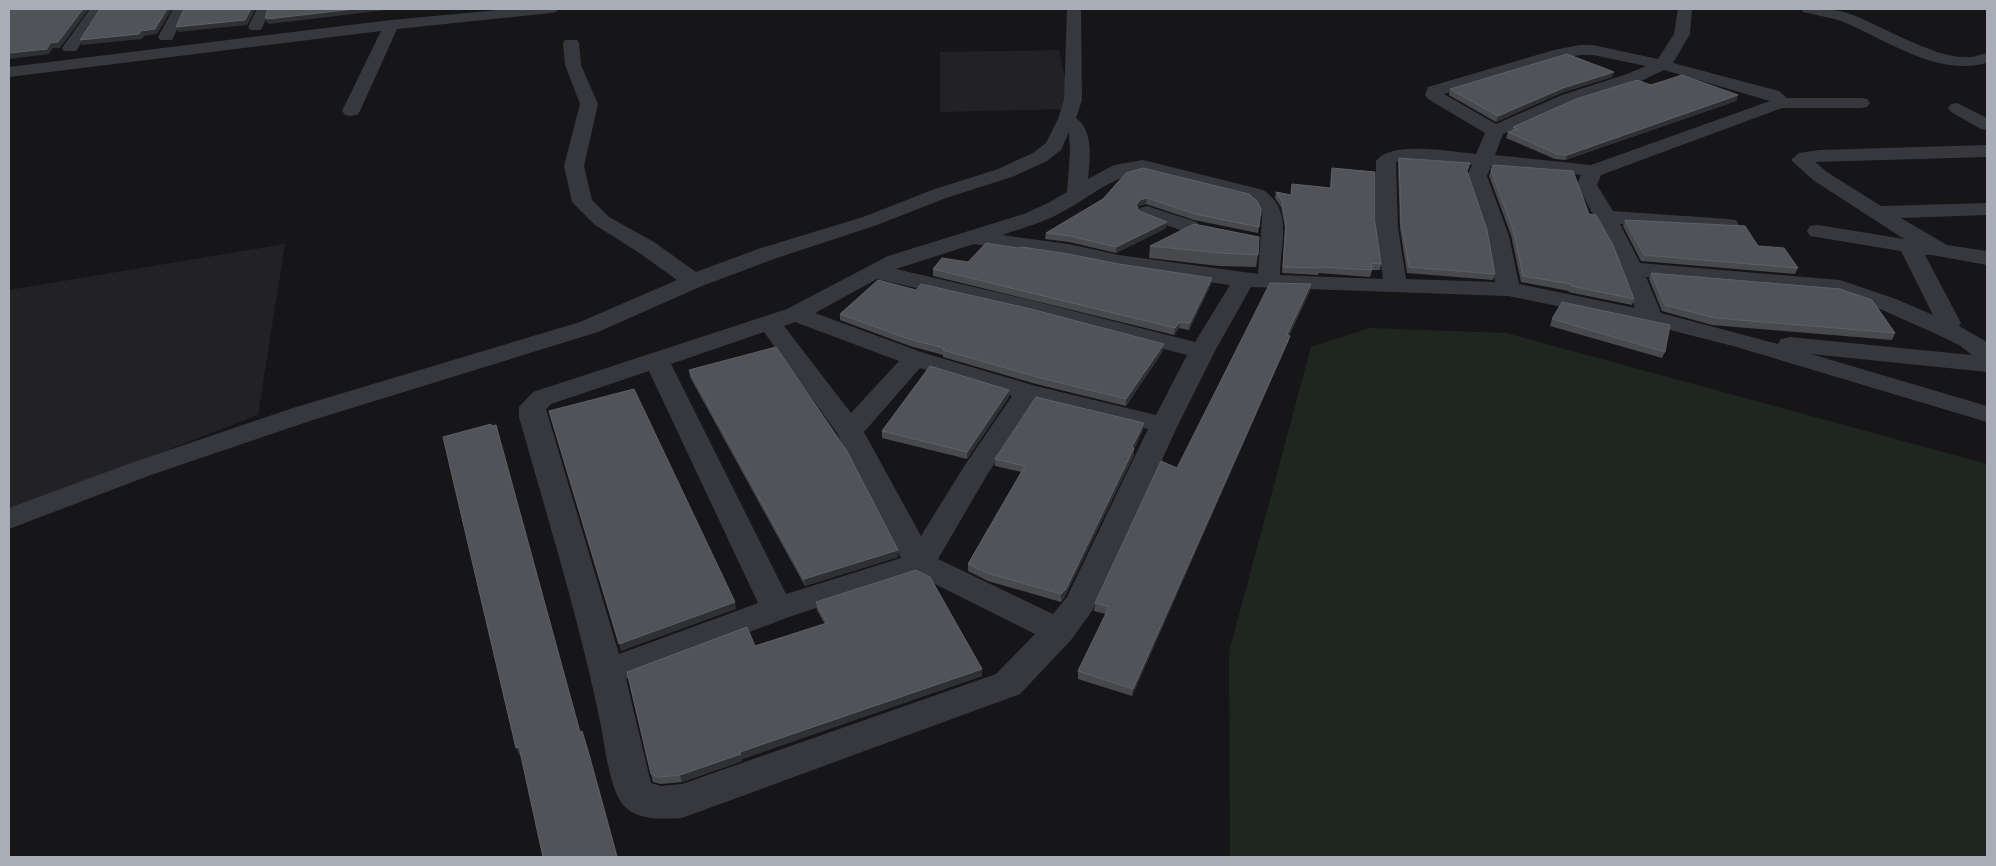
<svg xmlns="http://www.w3.org/2000/svg" width="1996" height="866" font-family="'Source Sans 3',sans-serif">
	<style>
		.built { fill: #222225 }
		.green { fill: #1e261f }
		.lines { fill: none; stroke-linecap: round; stroke-linejoin: round }
		.minor { fill: #37383d; fill-rule: evenodd }
		.wall { fill: #47494d }
		.shaded-wall { fill: #2f3033 }
		.building { fill: #525359; stroke: #5f6168 }
	</style>
	<rect width="100%" height="100%" fill="#161618"/>
	<path class="built" d="M 1059,50 L 1071,109 L 940,112 L 940,52 Z
		M 285,244 L 258,415 L 9,511 L 9,290 Z"/>
	<path class="green" d="M 1369,328 L 1506,333 L 1987,464 L 1987,857 L 1230,857 L 1229,652 L 1311,347 Z"/>
	<g class="lines">
		<path class="minor" d="M 90,9 L 104,9 L 76,51 L 64,51 L 62,48 Z
			M 173,9 L 187,9 L 172,40 L 160,40 L 158,37 Z
			M 257,9 L 271,9 L 261,30 L 251,30 L 248,27 Z
			M 509,9 L 558,9 L 556,12 L 551,13 L 397,29 L 360,111 L 357,115 L 351,116 L 345,115 L 342,111 L 381,31 L 9,77 L 9,67 L 391,20 Z
			M 1067,9 L 1081,9 L 1082,100 L 1076,118 C 1094,131 1090,159 1088,179 L 1114,165 L 1143,160 L 1263,190 C 1294,210 1280,243 1280,275 L 1383,279 L 1376,228 L 1376,161 C 1391,140 1453,152 1476,154 L 1485,133 L 1428,99 L 1425,95 L 1428,87 L 1554,50 L 1580,45 L 1593,45 L 1658,59 L 1674,34 L 1678,9 L 1692,9 L 1690,34 L 1673,63 L 1779,91 L 1787,98 L 1861,98 L 1867,99 L 1870,103 L 1867,107 L 1861,108 L 1782,108 L 1601,175 L 1597,185 L 1613,211 L 1728,219 L 1736,220 L 1739,225 L 1736,230 L 1728,231 L 1620,224 L 1640,263 L 1840,280 L 1896,299 L 1933,315 L 1901,251 L 1810,236 L 1807,231 L 1810,226 L 1818,225 L 1904,239 L 1813,180 L 1791,160 L 1799,153 L 1819,150 L 1987,145 L 1987,157 L 1815,162 L 1827,172 L 1881,206 L 1987,203 L 1987,215 L 1901,218 L 1947,245 L 1987,251 L 1987,265 L 1932,255 L 1925,255 L 1961,323 L 1959,326 L 1987,342 L 1987,372 L 1811,354 L 1987,406 L 1987,422 L 1733,346 L 1650,325 L 1508,296 L 1251,287 L 1215,351 L 1178,425 L 1092,611 L 1071,640 L 1020,694 L 682,818 C 663,819 639,821 624,806 C 610,791 605,747 601,726 C 580,622 548,520 519,417 L 519,407 L 533,392 L 787,309 L 888,256 L 1024,214 L 1048,203 L 1067,192 L 1070,152 L 1069,132 L 1061,150 L 1047,161 L 1012,177 L 946,198 L 877,225 L 774,259 L 702,286 L 598,332 L 313,420 L 151,475 L 9,529 L 9,508 L 131,463 L 293,408 L 580,322 L 677,280 L 638,252 L 595,225 L 572,202 L 564,166 L 580,104 L 565,65 L 563,43 L 565,40 L 577,40 L 579,43 L 581,65 L 598,104 L 584,166 L 592,200 L 609,217 L 654,242 L 696,272 L 758,249 L 863,217 L 932,190 L 998,169 L 1033,153 L 1046,143 L 1058,119 L 1064,100 ZM 1580,55 L 1593,55 L 1646,66 L 1627,74 L 1562,95 L 1496,124 L 1444,94 L 1562,58 ZM 1664,70 L 1770,101 L 1591,165 L 1495,155 L 1503,134 L 1574,103 L 1639,82 ZM 1404,160 L 1472,165 L 1467,176 L 1487,236 L 1495,282 L 1406,279 L 1398,228 L 1396,162 ZM 1491,166 L 1581,175 L 1577,185 L 1612,250 L 1635,308 L 1519,284 L 1509,236 L 1487,176 ZM 1143,172 L 1249,198 L 1259,207 L 1262,217 L 1258,274 L 1119,255 L 1069,244 L 1002,235 C 1023,228 1045,222 1064,211 C 1090,197 1113,176 1143,172 ZM 974,244 L 1069,258 L 1119,269 L 1230,285 L 1195,342 L 1034,301 L 896,269 ZM 1646,277 L 1837,294 L 1880,309 L 1934,333 L 1959,345 L 1972,355 L 1790,337 L 1781,339 L 1778,344 L 1661,313 ZM 877,279 L 1031,314 L 1187,355 L 1156,415 L 1036,386 L 924,353 L 815,313 ZM 795,322 L 899,361 L 851,413 L 784,326 ZM 764,332 L 837,433 L 901,558 L 786,594 L 671,364 ZM 920,368 L 1012,396 L 963,468 L 921,536 L 864,432 ZM 649,371 L 758,603 L 619,654 L 546,409 L 551,404 ZM 1035,402 L 1148,429 L 1067,597 L 1053,614 L 938,559 L 987,475 ZM 917,575 L 1035,634 L 996,674 L 682,784 L 661,786 L 651,783 L 626,679 L 789,617 Z
			M 1801,9 C 1817,9 1834,8 1850,14 C 1883,26 1938,61 1972,57 C 1977,56 1982,54 1987,53 L 1987,63 C 1936,77 1886,39 1841,21 C 1829,17 1815,15 1803,12 Z
			M 1957,103 L 1987,118 L 1987,130 L 1981,129 L 1951,112 L 1948,108 L 1951,104 Z
			M 1147,206 L 1197,222 L 1200,227 L 1197,232 L 1189,233 L 1140,216 L 1137,212 L 1140,208 Z"/>
	</g>
	<path class="wall" d="M 1612,77 L 1561,93 L 1496,122 L 1449,95 L 1450,89 Z
		M 1651,85 L 1738,95 L 1736,101 L 1565,160 L 1555,159 L 1506,138 L 1508,132 L 1512,131 L 1513,127 Z
		M 1399,158 L 1467,172 L 1495,274 L 1493,280 L 1407,273 L 1400,228 L 1398,163 Z
		M 1332,168 L 1375,222 L 1381,264 L 1380,270 L 1372,270 L 1370,277 L 1319,273 L 1318,275 L 1282,273 L 1285,228 L 1281,207 L 1275,198 L 1276,192 L 1291,195 L 1292,184 L 1330,188 L 1331,174 Z
		M 1491,170 L 1634,299 L 1632,305 L 1568,292 L 1569,291 L 1521,282 L 1511,235 L 1489,176 Z
		M 1126,173 L 1259,227 L 1258,233 L 1194,220 L 1146,204 L 1139,206 L 1138,208 L 1139,211 L 1166,228 L 1116,253 L 1069,242 L 1045,239 L 1046,233 L 1103,199 Z
		M 1625,220 L 1798,268 L 1795,274 L 1641,261 L 1623,226 Z
		M 1150,246 L 1258,255 L 1256,267 L 1219,266 L 1149,258 Z
		M 1018,248 L 1119,264 L 1212,278 L 1211,284 L 1189,330 L 1179,328 L 1174,335 L 933,276 L 933,269 L 968,262 Z
		M 1651,273 L 1895,333 L 1892,340 L 1712,325 L 1662,311 L 1649,279 Z
		M 1310,291 L 1289,336 L 1288,342 L 1132,696 L 1078,679 L 1078,671 L 1106,614 L 1094,611 L 1095,603 L 1177,468 Z
		M 840,314 L 1163,351 L 1126,406 L 1036,384 L 943,357 L 943,355 L 910,346 L 840,320 Z
		M 1552,319 L 1665,352 L 1662,358 L 1550,326 Z
		M 689,370 L 898,557 L 805,586 L 690,377 Z
		M 1009,397 L 967,459 L 882,438 L 882,431 Z
		M 1143,430 L 1134,449 L 1134,455 L 1065,596 L 1061,602 L 988,581 L 968,571 L 968,564 L 1021,472 L 995,466 L 995,459 Z
		M 816,602 L 982,669 L 982,676 L 742,759 L 742,761 L 682,782 L 661,784 L 653,782 L 651,774 L 755,646 L 825,624 L 817,610 Z"/>
	<path class="shaded-wall" d="M 83,9 L 89,9 L 60,48 L 53,48 L 49,54 L 9,59 L 9,53 L 50,43 Z
		M 167,9 L 172,9 L 157,34 L 144,36 L 142,39 L 82,45 L 80,40 Z
		M 251,9 L 256,9 L 247,25 L 178,32 L 176,27 Z
		M 354,9 L 395,9 L 269,24 L 268,23 L 267,23 L 265,18 Z
		M 1614,72 L 1612,77 L 1561,93 L 1496,122 L 1498,116 L 1563,88 Z
		M 1738,95 L 1736,101 L 1565,160 L 1567,155 Z
		M 1147,198 L 1146,204 L 1139,206 L 1136,211 L 1136,205 L 1140,200 Z
		M 1167,222 L 1166,228 L 1116,253 L 1116,247 Z
		M 1212,278 L 1211,284 L 1189,330 L 1190,323 Z
		M 1311,284 L 1310,291 L 1286,342 L 1287,335 Z
		M 1180,322 L 1179,328 L 1174,335 L 1175,328 Z
		M 1290,336 L 1288,342 L 1132,696 L 1133,689 Z
		M 1164,344 L 1163,351 L 1126,406 L 1126,399 Z
		M 1009,390 L 1009,397 L 967,459 L 967,452 Z
		M 1144,423 L 1143,430 L 1134,449 L 1134,455 L 1065,596 L 1061,602 L 1061,594 Z
		M 898,550 L 898,557 L 805,586 L 804,579 Z
		M 735,602 L 736,609 L 621,651 L 619,644 Z
		M 982,669 L 982,676 L 742,759 L 742,761 L 682,782 L 680,775 L 740,752 Z
		M 582,731 L 591,759 L 618,857 L 617,857 Z
		M 519,747 L 522,754 L 519,755 L 516,748 Z"/>
	<path class="building" d="M 9,9 L 83,9 L 58,42 L 50,43 L 47,49 L 9,53 Z
		M 100,9 L 167,9 L 155,29 L 141,31 L 139,34 L 80,40 Z
		M 184,9 L 251,9 L 245,20 L 176,27 Z
		M 268,9 L 354,9 L 267,19 L 268,18 L 265,18 Z
		M 1567,54 L 1614,72 L 1563,88 L 1498,116 L 1450,89 Z
		M 1682,75 L 1738,95 L 1567,155 L 1557,154 L 1508,132 L 1518,129 L 1513,127 L 1576,99 L 1637,80 L 1651,85 Z
		M 1399,158 L 1470,163 L 1467,171 L 1487,230 L 1495,274 L 1409,267 L 1401,222 Z
		M 1493,165 L 1573,171 L 1589,214 L 1596,215 L 1613,245 L 1634,299 L 1571,286 L 1571,284 L 1523,276 L 1513,229 L 1491,170 Z
		M 1143,168 L 1249,194 L 1257,201 L 1261,209 L 1259,227 L 1195,214 L 1147,198 L 1140,200 L 1136,205 L 1139,211 L 1167,222 L 1116,247 L 1070,236 L 1046,233 L 1103,199 L 1126,173 Z
		M 1332,168 L 1375,172 L 1375,222 L 1381,264 L 1371,263 L 1372,270 L 1320,267 L 1319,268 L 1283,267 L 1286,222 L 1282,201 L 1276,192 L 1291,195 L 1292,184 L 1331,188 Z
		M 1625,220 L 1745,226 L 1758,246 L 1784,248 L 1798,268 L 1644,255 Z
		M 1194,224 L 1259,237 L 1258,255 L 1221,253 L 1150,246 Z
		M 986,243 L 1018,248 L 1022,247 L 1069,254 L 1119,264 L 1212,278 L 1190,323 L 1180,322 L 1175,328 L 933,269 L 942,258 L 968,262 Z
		M 1651,273 L 1840,289 L 1872,300 L 1895,333 L 1715,318 L 1665,305 Z
		M 878,280 L 916,290 L 921,284 L 1031,309 L 1164,344 L 1126,399 L 1037,377 L 943,350 L 944,348 L 909,339 L 840,314 Z
		M 1270,283 L 1311,284 L 1287,335 L 1290,336 L 1133,689 L 1078,671 L 1109,607 L 1095,603 L 1161,461 L 1177,468 Z
		M 1562,302 L 1670,325 L 1665,352 L 1552,319 Z
		M 776,347 L 847,451 L 898,550 L 804,579 L 689,370 Z
		M 930,366 L 1009,390 L 967,452 L 882,431 Z
		M 634,389 L 735,602 L 619,644 L 549,411 Z
		M 1036,397 L 1144,423 L 1132,447 L 1134,448 L 1066,589 L 1061,594 L 987,573 L 968,564 L 1025,466 L 995,459 Z
		M 491,424 L 491,426 L 496,425 L 580,732 L 582,731 L 588,751 L 617,857 L 543,857 L 519,747 L 516,748 L 443,437 Z
		M 916,570 L 930,577 L 982,669 L 740,752 L 741,754 L 680,775 L 659,777 L 651,774 L 627,672 L 747,627 L 755,646 L 827,623 L 816,602 Z"/>
	<rect width="1996" height="866" fill="none" stroke="#a8adb8" stroke-width="20"/>
</svg>
